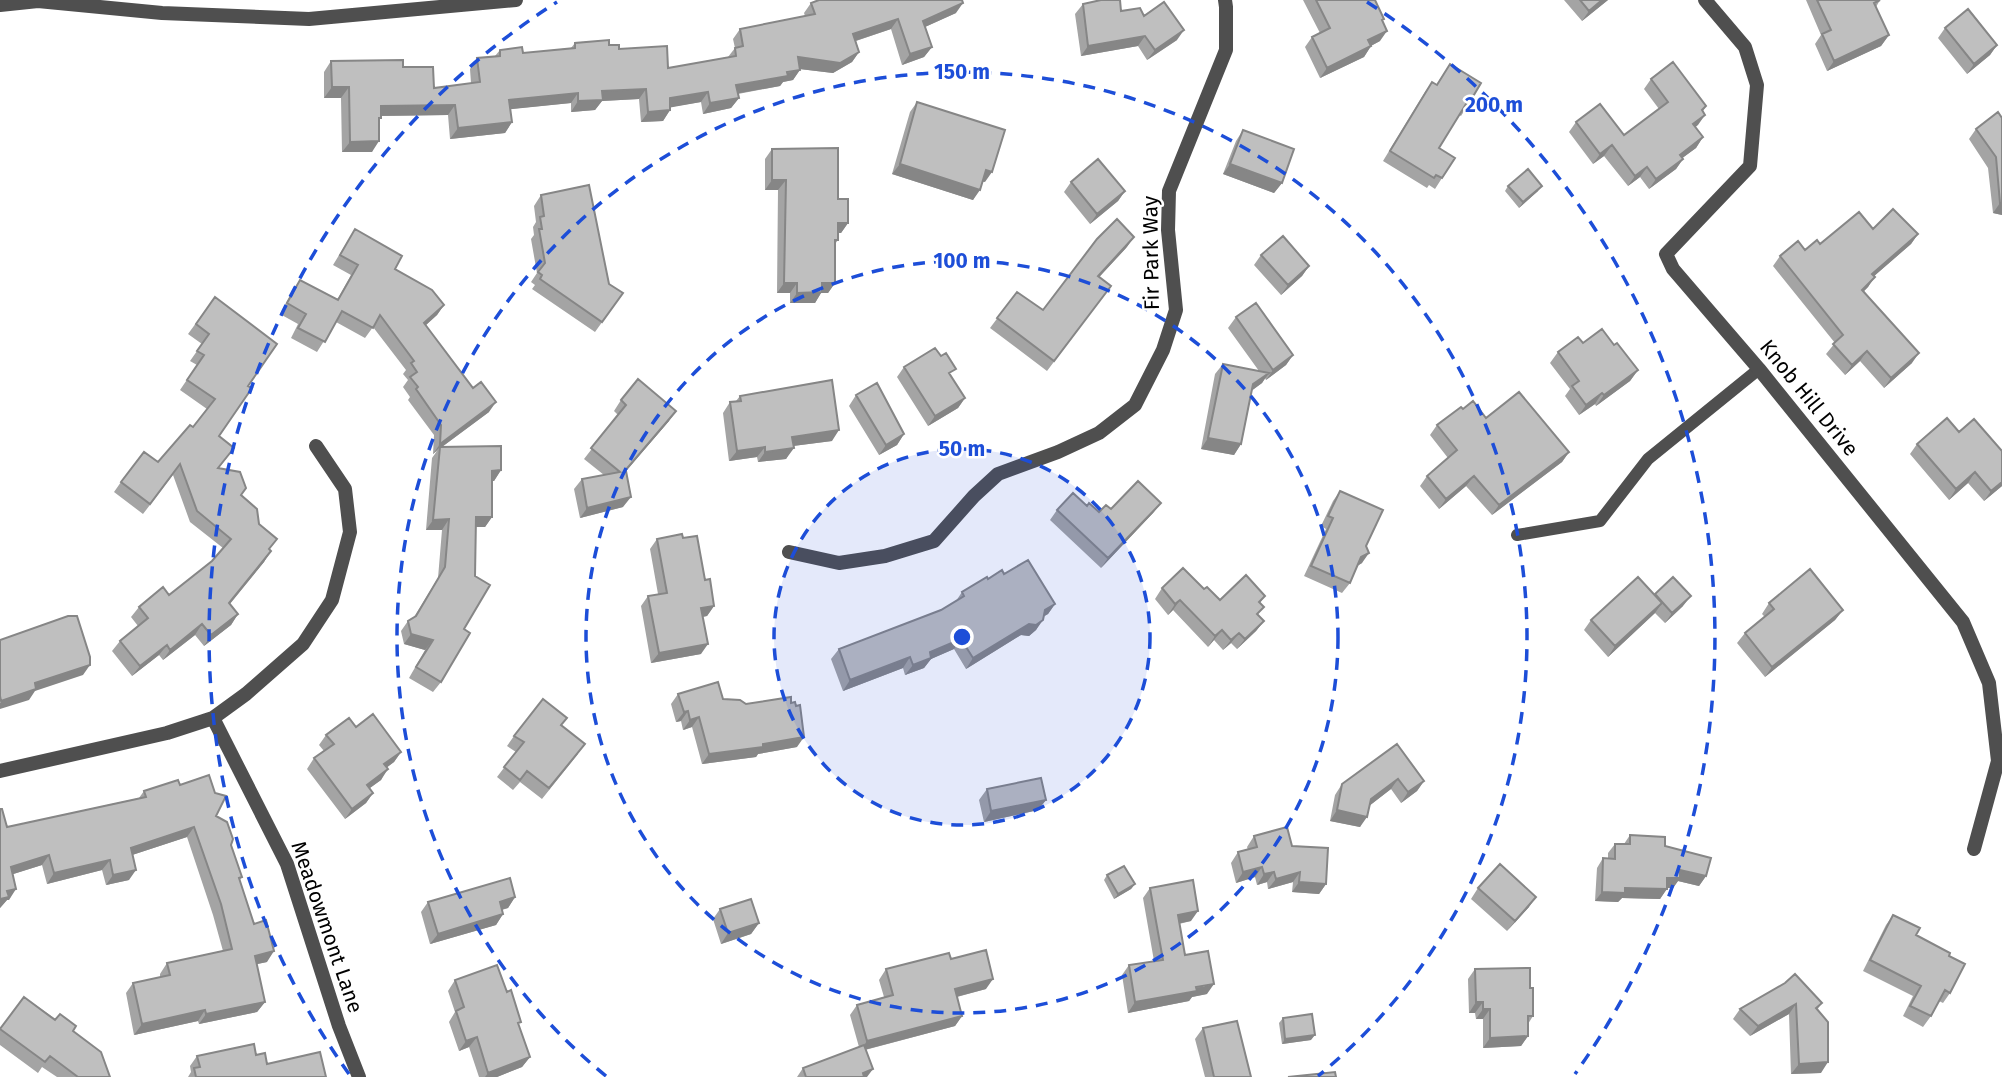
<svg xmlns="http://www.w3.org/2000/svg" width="2002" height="1077" font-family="'Fira Sans',sans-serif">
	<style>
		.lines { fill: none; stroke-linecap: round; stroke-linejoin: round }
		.lane { stroke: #4f4f4f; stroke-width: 12 }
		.street { stroke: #4f4f4f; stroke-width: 14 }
		.wall { fill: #a4a4a4 }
		.shaded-wall { fill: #868686 }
		.building { fill: #bfbfbf; stroke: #868686; stroke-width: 2 }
		.ring { fill: none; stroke: #1d4ed8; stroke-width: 3.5; stroke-dasharray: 12 9 }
		.labels { text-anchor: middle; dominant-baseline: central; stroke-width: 5; stroke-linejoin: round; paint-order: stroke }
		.street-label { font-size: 21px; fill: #000; stroke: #fff }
		.centre { fill: #1d4ed8; stroke: #fff; stroke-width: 3.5 }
		.ring-label { font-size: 21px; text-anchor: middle; font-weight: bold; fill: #1d4ed8; stroke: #fff; stroke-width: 5; stroke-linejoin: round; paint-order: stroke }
	</style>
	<rect width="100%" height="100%" fill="#fff"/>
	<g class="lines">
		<path class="lane" d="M 1517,535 L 1600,521 L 1648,459 L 1759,369"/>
		<path class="street" d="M 1705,0 L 1745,47 L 1757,85 L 1750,166 L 1666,254 L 1673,269 L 1759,369 L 1963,622 L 1989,683 L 1998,761 L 1974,849
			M 0,5 L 38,1 L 162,13 L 309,19 L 516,0
			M 789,552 L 839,563 L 885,556 L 934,541 L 974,496 L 998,474 L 1058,452 L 1099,433 L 1135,405 L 1163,350 L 1176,310 L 1168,230 L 1169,191 L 1226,50 L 1226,7 L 1225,0
			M 213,718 L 287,864 L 339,1026 L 359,1077
			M 0,771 L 167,733 L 213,718 L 246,694 L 303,644 L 332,600 L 350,532 L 345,489 L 316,446"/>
	</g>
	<path class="wall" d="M 1303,0 L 1375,0 L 1384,19 L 1382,22 L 1380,41 L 1371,46 L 1364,57 L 1320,78 L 1305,47 L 1312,37 L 1320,33 Z
		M 1564,0 L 1608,0 L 1582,21 Z
		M 1806,0 L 1880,0 L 1876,7 L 1889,35 L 1881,46 L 1827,71 L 1815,44 L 1821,35 Z
		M 811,3 L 956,13 L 925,27 L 932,47 L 924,57 L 902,65 L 891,29 L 856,41 L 859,52 L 852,62 L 833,73 L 800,69 L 793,80 L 783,82 L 780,86 L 738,94 L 739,98 L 731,108 L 703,114 L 701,102 L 670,107 L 670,110 L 663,121 L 641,122 L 639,99 L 602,101 L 595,110 L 571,112 L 571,103 L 510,109 L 512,122 L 505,133 L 450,139 L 448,115 L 381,116 L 379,122 L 372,152 L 342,152 L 341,98 L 324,98 L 324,72 L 331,61 L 403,67 L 434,88 L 471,83 L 470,69 L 477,58 L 495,56 L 500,50 L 523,53 L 571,48 L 575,43 L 609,45 L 668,68 L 728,57 L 735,48 L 733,39 L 740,29 L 805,16 L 804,13 Z
		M 1083,4 L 1144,16 L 1177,40 L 1147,60 L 1138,46 L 1081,56 L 1075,14 Z
		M 1945,28 L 1997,45 L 1990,55 L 1967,74 L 1938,38 Z
		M 1450,64 L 1468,105 L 1461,116 L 1459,115 L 1439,148 L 1442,178 L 1435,189 L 1429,185 L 1427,188 L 1383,161 L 1425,92 L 1432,82 L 1436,85 Z
		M 1651,79 L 1706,106 L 1703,111 L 1705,115 L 1695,127 L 1703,137 L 1696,148 L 1682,158 L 1683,159 L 1676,169 L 1649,189 L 1640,177 L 1628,186 L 1604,156 L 1593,164 L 1569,132 L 1576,122 L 1624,135 L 1659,109 L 1644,89 Z
		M 917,102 L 985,182 L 983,182 L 973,200 L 892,174 L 910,112 Z
		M 2002,118 L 2002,215 L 1993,213 L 1988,168 L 1969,139 L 1976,129 Z
		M 1243,130 L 1282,183 L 1274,193 L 1223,174 L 1236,141 Z
		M 772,149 L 838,199 L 848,223 L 841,233 L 838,233 L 838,240 L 835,244 L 835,283 L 828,293 L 821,293 L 815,303 L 790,303 L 790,293 L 777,293 L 778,190 L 765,190 L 765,159 Z
		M 1071,182 L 1125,191 L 1118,201 L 1090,224 L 1064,192 Z
		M 1508,186 L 1538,191 L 1519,208 L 1505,191 Z
		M 541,195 L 609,284 L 623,293 L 595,332 L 532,289 L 535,285 L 531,282 L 537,273 L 531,239 L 534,235 L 533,227 L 536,222 L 534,206 Z
		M 355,229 L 395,269 L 444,305 L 437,315 L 426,325 L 489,412 L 442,447 L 501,470 L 494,481 L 492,481 L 492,517 L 485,527 L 476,527 L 464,629 L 441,682 L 433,692 L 409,678 L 425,650 L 404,644 L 401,631 L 408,621 L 414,617 L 438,578 L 442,530 L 426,530 L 432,458 L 437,451 L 433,454 L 434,435 L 408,400 L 410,397 L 403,387 L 408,380 L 403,374 L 406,370 L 373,327 L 365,338 L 336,322 L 317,352 L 291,338 L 298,324 L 280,314 L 293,290 L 300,280 L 337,300 L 351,275 L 333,265 Z
		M 1873,229 L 1918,234 L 1911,244 L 1874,276 L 1868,287 L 1864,291 L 1912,363 L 1884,388 L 1860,361 L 1845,375 L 1826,354 L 1835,343 L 1773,266 L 1780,256 Z
		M 1127,247 L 1099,277 L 1111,286 L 1047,371 L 990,328 L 1017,292 L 1043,310 Z
		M 1261,255 L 1309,266 L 1302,276 L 1281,295 L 1254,265 Z
		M 215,297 L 248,386 L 219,436 L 234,448 L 219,468 L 241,495 L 259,524 L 270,550 L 264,562 L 230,604 L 238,614 L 231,625 L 204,646 L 195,635 L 163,660 L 159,655 L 132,676 L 112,651 L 120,641 L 138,626 L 131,617 L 139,607 L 169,595 L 212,561 L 223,548 L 190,522 L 173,475 L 143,514 L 114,492 L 121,482 L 158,462 L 193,427 L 207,409 L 180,390 L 197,365 L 190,361 L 202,344 L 188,334 Z
		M 1236,317 L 1293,355 L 1286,365 L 1266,380 L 1265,378 L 1262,383 L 1252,390 L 1241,444 L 1234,455 L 1201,449 L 1215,374 L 1223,364 L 1259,371 L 1228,328 Z
		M 1583,343 L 1614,345 L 1638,370 L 1630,381 L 1596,406 L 1595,404 L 1579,415 L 1565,396 L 1570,389 L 1550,363 L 1558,352 Z
		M 904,367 L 951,376 L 965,398 L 958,408 L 928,426 L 897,377 Z
		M 856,395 L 904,434 L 897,445 L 879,455 L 849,406 Z
		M 740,396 L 832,441 L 793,446 L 786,459 L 758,462 L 757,457 L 729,461 L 723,413 L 730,402 L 736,401 Z
		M 621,400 L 669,421 L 626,471 L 623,507 L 580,518 L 574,489 L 582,479 L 604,475 L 584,459 L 618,415 L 614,411 Z
		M 1463,409 L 1486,418 L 1569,452 L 1562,462 L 1492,515 L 1466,486 L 1439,509 L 1420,486 L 1427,476 L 1448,458 L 1430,435 L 1437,425 Z
		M 1917,444 L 2002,486 L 1984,501 L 1968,483 L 1949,500 L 1910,454 Z
		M 1340,491 L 1366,546 L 1362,563 L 1357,566 L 1350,583 L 1342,593 L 1304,576 L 1326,529 L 1321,526 L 1333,501 Z
		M 1161,503 L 1153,513 L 1101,568 L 1050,520 L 1057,510 L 1087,506 L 1099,512 L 1111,509 Z
		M 683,538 L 705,580 L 714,606 L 707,616 L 703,617 L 701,654 L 651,663 L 641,606 L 648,596 L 658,594 L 650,549 L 657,539 Z
		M 1004,574 L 1055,604 L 1048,614 L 1044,616 L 1036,630 L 1029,636 L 1021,635 L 966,669 L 954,649 L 931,659 L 924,668 L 905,675 L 903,668 L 843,691 L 831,659 L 839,649 L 941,610 L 956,601 L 962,592 L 988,579 Z
		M 1162,588 L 1204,589 L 1220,600 L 1265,596 L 1260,603 L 1258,615 L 1264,621 L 1256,631 L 1237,649 L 1231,643 L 1223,650 L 1214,640 L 1208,647 L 1173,610 L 1168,615 L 1155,599 Z
		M 1654,595 L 1683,606 L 1665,623 L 1655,613 L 1608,657 L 1584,630 L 1591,620 Z
		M 1769,603 L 1843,610 L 1835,620 L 1765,677 L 1737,643 L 1745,633 L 1765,617 L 1762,614 Z
		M 678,694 L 723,699 L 797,747 L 758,754 L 756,757 L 702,764 L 692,727 L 683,730 L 681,721 L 676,722 L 671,704 Z
		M 561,725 L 578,754 L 542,799 L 520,782 L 513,790 L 497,777 L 516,752 L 507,746 L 514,736 Z
		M 356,727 L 401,752 L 394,762 L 387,767 L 381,780 L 370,788 L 373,793 L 366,803 L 345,819 L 307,769 L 314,758 L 324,751 L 319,745 L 326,735 Z
		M 1397,744 L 1424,781 L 1417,791 L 1401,803 L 1391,789 L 1370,805 L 1360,827 L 1330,821 L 1335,795 L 1342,784 Z
		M 180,785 L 216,816 L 231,845 L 242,877 L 239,881 L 267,962 L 257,964 L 265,1002 L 257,1012 L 199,1024 L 198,1021 L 134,1035 L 126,993 L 133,983 L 160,977 L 160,974 L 167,963 L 223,951 L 213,915 L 187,837 L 132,855 L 129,880 L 106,885 L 102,870 L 47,884 L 42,865 L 13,874 L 9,900 L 7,900 L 0,908 L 0,809 L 7,827 L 139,798 L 144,791 Z
		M 987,789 L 1046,800 L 1038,810 L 984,822 L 979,800 Z
		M 1630,835 L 1665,846 L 1706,876 L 1699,886 L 1678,881 L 1673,888 L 1667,888 L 1660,899 L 1622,898 L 1618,902 L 1595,901 L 1597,868 L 1603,858 L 1608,858 L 1608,853 L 1615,844 L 1624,844 Z
		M 1254,836 L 1292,846 L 1326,884 L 1319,894 L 1292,892 L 1293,882 L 1268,889 L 1267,882 L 1257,885 L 1255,877 L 1236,883 L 1231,863 L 1238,852 L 1248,850 L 1247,847 Z
		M 1107,875 L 1135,884 L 1131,889 L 1114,899 L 1104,880 Z
		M 1150,888 L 1191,921 L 1179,924 L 1185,955 L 1207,994 L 1192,997 L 1189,1001 L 1128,1013 L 1122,975 L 1129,965 L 1154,961 L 1143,898 Z
		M 1478,888 L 1529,907 L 1507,931 L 1471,899 Z
		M 515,897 L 508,908 L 502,910 L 503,914 L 496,925 L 430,944 L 421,912 L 428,902 Z
		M 720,909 L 759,923 L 751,934 L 721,944 L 713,919 Z
		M 1893,915 L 1916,935 L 1949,956 L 1950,993 L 1943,1003 L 1939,1001 L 1931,1016 L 1923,1027 L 1903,1016 L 1913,996 L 1863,971 L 1886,925 Z
		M 951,959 L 986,989 L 957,997 L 962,1016 L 955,1026 L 865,1050 L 867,1077 L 797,1077 L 803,1068 L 859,1047 L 850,1015 L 857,1005 L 884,997 L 879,980 L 886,969 Z
		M 1475,969 L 1530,988 L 1533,1016 L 1528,1024 L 1528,1036 L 1521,1046 L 1483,1048 L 1483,1019 L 1476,1019 L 1475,1013 L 1469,1013 L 1468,979 Z
		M 455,980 L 519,1026 L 530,1057 L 522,1067 L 497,1077 L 479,1077 L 469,1047 L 459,1051 L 449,1022 L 455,1012 L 448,991 Z
		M 1785,983 L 1822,1003 L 1817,1010 L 1821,1073 L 1791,1074 L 1789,1014 L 1750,1036 L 1733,1019 L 1740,1009 Z
		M 24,997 L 73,1031 L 110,1077 L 57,1077 L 42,1067 L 38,1073 L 0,1045 L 0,1030 Z
		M 1283,1018 L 1311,1040 L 1282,1044 L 1279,1023 Z
		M 1203,1028 L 1251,1077 L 1205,1077 L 1195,1039 Z
		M 256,1055 L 267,1064 L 326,1077 L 188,1077 L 191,1072 L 190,1066 L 197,1056 Z"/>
	<path class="shaded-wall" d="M 1602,0 L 1608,0 L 1582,21 L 1589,11 Z
		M 963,3 L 956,13 L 916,31 L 923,21 Z
		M 898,19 L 891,29 L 846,44 L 853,34 Z
		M 1184,30 L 1177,40 L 1147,60 L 1155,50 Z
		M 1387,31 L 1380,41 L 1361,51 L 1368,40 Z
		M 1889,35 L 1881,46 L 1827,71 L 1834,61 Z
		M 1145,36 L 1138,46 L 1081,56 L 1088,46 Z
		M 1997,45 L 1990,55 L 1967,74 L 1974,64 Z
		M 1371,46 L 1364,57 L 1320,78 L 1327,68 Z
		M 932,47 L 924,57 L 902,65 L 910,54 Z
		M 859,52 L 852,62 L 833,73 L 791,68 L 798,57 Z
		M 800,70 L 793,80 L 783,82 L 780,86 L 729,95 L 736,85 Z
		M 332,87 L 349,87 L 341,98 L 324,98 Z
		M 646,89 L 639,99 L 602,101 L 595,110 L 571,112 L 578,101 L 602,91 Z
		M 708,92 L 701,102 L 662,109 L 670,98 Z
		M 578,93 L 571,103 L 502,110 L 509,100 Z
		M 739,98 L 731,108 L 703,114 L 710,103 Z
		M 455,105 L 448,115 L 374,116 L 381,106 Z
		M 670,110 L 663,121 L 641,122 L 648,112 Z
		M 1705,115 L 1698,125 L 1686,135 L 1693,124 Z
		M 512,122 L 505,133 L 450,139 L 458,128 Z
		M 1703,137 L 1696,148 L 1673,165 L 1680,155 Z
		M 379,141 L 372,152 L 342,152 L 350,142 Z
		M 1612,145 L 1604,156 L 1593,164 L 1600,154 Z
		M 1683,159 L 1676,169 L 1649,189 L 1656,179 Z
		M 900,164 L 980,190 L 973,200 L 892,174 Z
		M 1230,164 L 1282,183 L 1274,193 L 1223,174 Z
		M 1647,167 L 1640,177 L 1628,186 L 1635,176 Z
		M 986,170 L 992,172 L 985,182 L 979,180 Z
		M 772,180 L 786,180 L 778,190 L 765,190 Z
		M 1542,186 L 1538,191 L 1519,208 L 1523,202 Z
		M 1125,191 L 1118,201 L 1090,224 L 1097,214 Z
		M 2000,203 L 2002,203 L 2002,215 L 1993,213 Z
		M 838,223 L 848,223 L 841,233 L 831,233 Z
		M 1918,234 L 1911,244 L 1865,284 L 1872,274 Z
		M 1134,237 L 1127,247 L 1091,286 L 1098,276 Z
		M 1309,266 L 1302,276 L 1281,295 L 1288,285 Z
		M 1875,277 L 1868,287 L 1855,300 L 1862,290 Z
		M 784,283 L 797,283 L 790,293 L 777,293 Z
		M 822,283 L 835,283 L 828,293 L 821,293 L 815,303 L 790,303 L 797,293 Z
		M 444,305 L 437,315 L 417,333 L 424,323 Z
		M 1867,351 L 1860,361 L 1845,375 L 1852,365 Z
		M 1919,353 L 1912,363 L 1884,388 L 1891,378 Z
		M 1293,355 L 1286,365 L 1266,380 L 1273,370 Z
		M 1638,370 L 1630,381 L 1596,406 L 1604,395 Z
		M 1269,373 L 1262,383 L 1246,395 L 1253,384 Z
		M 1602,393 L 1595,404 L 1579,415 L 1586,405 Z
		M 965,398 L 958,408 L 928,426 L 935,416 Z
		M 496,402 L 489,412 L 439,449 L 440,447 L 433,454 L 440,444 Z
		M 676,411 L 669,421 L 616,482 L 624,472 Z
		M 839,430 L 832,441 L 785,447 L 792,437 Z
		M 904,434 L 897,445 L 879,455 L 886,445 Z
		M 1208,438 L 1241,444 L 1234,455 L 1201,449 Z
		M 765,447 L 757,457 L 729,461 L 737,451 Z
		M 794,448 L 786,459 L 758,462 L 765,452 Z
		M 1569,452 L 1562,462 L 1492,515 L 1499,505 Z
		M 501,470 L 494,481 L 484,481 L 492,471 Z
		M 1975,472 L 1968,483 L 1949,500 L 1956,489 Z
		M 1474,476 L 1466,486 L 1439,509 L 1446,499 Z
		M 2002,482 L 2002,486 L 1984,501 L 1991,491 Z
		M 631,497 L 623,507 L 580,518 L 587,508 Z
		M 1161,503 L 1153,513 L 1101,568 L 1108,558 Z
		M 476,517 L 492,517 L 485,527 L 469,527 Z
		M 449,519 L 442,530 L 426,530 L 433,520 Z
		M 271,551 L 264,562 L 222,613 L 229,603 Z
		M 1369,553 L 1362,563 L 1354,568 L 1361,557 Z
		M 1691,596 L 1683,606 L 1665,623 L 1672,613 Z
		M 1180,600 L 1173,610 L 1168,615 L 1175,604 Z
		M 1662,603 L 1655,613 L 1608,657 L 1615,646 Z
		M 1055,604 L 1048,614 L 1038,620 L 1045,610 Z
		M 714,606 L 707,616 L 694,618 L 701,608 Z
		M 1843,610 L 1835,620 L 1765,677 L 1772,667 Z
		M 238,614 L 231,625 L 204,646 L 211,635 Z
		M 1043,620 L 1036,630 L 1029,636 L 1021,635 L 966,669 L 973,658 L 1029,624 Z
		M 1264,621 L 1256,631 L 1237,649 L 1245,639 Z
		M 202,624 L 195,635 L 163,660 L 170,650 Z
		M 1222,630 L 1214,640 L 1208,647 L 1215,636 Z
		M 1239,633 L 1231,643 L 1223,650 L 1231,640 Z
		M 411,634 L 433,640 L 425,650 L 404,644 Z
		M 961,639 L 954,649 L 931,659 L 924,668 L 905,675 L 913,665 L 930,652 Z
		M 708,644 L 701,654 L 651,663 L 659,653 Z
		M 167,645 L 159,655 L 132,676 L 140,666 Z
		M 910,657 L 903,668 L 843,691 L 850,680 Z
		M 90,665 L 83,675 L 35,691 L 29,700 L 0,709 L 0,703 L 1,701 L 35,683 Z
		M 688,711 L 681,721 L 676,722 L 684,712 Z
		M 699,717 L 692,727 L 683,730 L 690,720 Z
		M 804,737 L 797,747 L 758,754 L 756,757 L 702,764 L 709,754 Z
		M 401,752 L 394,762 L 377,775 L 384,764 Z
		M 388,769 L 381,780 L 360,795 L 367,785 Z
		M 1398,779 L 1391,789 L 1364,810 L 1371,799 Z
		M 1424,781 L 1417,791 L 1401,803 L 1408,792 Z
		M 373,793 L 366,803 L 345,819 L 352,809 Z
		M 1046,800 L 1038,810 L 984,822 L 991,811 Z
		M 1337,810 L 1367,817 L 1360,827 L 1330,821 Z
		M 194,827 L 187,837 L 123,858 L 131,848 Z
		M 49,855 L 42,865 L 4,877 L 11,867 Z
		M 110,860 L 102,870 L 47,884 L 54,873 Z
		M 1262,867 L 1255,877 L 1236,883 L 1243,872 Z
		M 136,870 L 129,880 L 106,885 L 113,875 Z
		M 1680,870 L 1706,876 L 1699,886 L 1678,881 L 1673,888 L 1660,888 L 1667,878 Z
		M 1274,872 L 1267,882 L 1257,885 L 1264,874 Z
		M 1300,872 L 1293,882 L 1268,889 L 1276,879 Z
		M 1299,882 L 1326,884 L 1319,894 L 1292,892 Z
		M 1135,884 L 1131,889 L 1114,899 L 1118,894 Z
		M 1625,888 L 1667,889 L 1660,899 L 1622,898 L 1618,902 L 1595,901 L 1602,892 Z
		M 16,889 L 9,900 L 7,900 L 0,908 L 0,899 L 7,891 Z
		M 515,897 L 508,908 L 492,912 L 500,902 Z
		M 1536,897 L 1529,907 L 1507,931 L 1515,921 Z
		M 1198,911 L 1191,921 L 1171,925 L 1178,915 Z
		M 503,914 L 496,925 L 430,944 L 438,934 Z
		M 759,923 L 751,934 L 721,944 L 728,933 Z
		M 274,951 L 267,962 L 248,966 L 255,956 Z
		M 993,979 L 986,989 L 948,999 L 955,989 Z
		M 1214,984 L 1207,994 L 1192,997 L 1189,1001 L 1128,1013 L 1135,1002 Z
		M 265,1002 L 257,1012 L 199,1024 L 206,1014 Z
		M 1476,1002 L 1483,1002 L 1475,1013 L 1469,1013 Z
		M 1796,1004 L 1789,1014 L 1750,1036 L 1758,1026 Z
		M 1483,1009 L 1490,1009 L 1483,1019 L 1476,1019 Z
		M 205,1010 L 198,1021 L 134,1035 L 142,1024 Z
		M 962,1016 L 955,1026 L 860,1051 L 867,1041 Z
		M 1315,1035 L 1311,1040 L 1282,1044 L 1285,1039 Z
		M 1528,1036 L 1521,1046 L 1483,1048 L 1490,1038 Z
		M 477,1037 L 469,1047 L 459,1051 L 466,1041 Z
		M 530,1057 L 522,1067 L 497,1077 L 485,1077 L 488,1073 Z
		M 1828,1062 L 1821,1073 L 1791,1074 L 1799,1064 Z
		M 873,1069 L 867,1077 L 860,1077 L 863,1073 Z"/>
	<path class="building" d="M 819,0 L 962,0 L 963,3 L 923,21 L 932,47 L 910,54 L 898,19 L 853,34 L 859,52 L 840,63 L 798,57 L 800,70 L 787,72 L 788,76 L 736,85 L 739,98 L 710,103 L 708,92 L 670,98 L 670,110 L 648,112 L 646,89 L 602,91 L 603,100 L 578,101 L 578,93 L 509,100 L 512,122 L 458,128 L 455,105 L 381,106 L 381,118 L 379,118 L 379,141 L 350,142 L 349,87 L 332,87 L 331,61 L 403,60 L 403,67 L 433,67 L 434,88 L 480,82 L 477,58 L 500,56 L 500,50 L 522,47 L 523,53 L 575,48 L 575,43 L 609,40 L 609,45 L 619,45 L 619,49 L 667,46 L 668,68 L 736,56 L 735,48 L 743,46 L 740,29 L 815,14 L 811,3 Z
		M 1101,0 L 1120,0 L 1121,11 L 1140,8 L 1144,16 L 1164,2 L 1184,30 L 1155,50 L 1145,36 L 1088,46 L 1083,4 Z
		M 1316,0 L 1375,0 L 1384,19 L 1382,20 L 1387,31 L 1368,40 L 1371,46 L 1327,68 L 1312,37 L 1330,28 Z
		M 1580,0 L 1602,0 L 1589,11 Z
		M 1817,0 L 1880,0 L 1874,3 L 1889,35 L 1834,61 L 1822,34 L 1831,30 Z
		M 1968,9 L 1997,45 L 1974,64 L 1945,28 Z
		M 1673,62 L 1706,106 L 1702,110 L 1705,115 L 1693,124 L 1703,137 L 1680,155 L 1683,159 L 1656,179 L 1647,167 L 1635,176 L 1612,145 L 1600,154 L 1576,122 L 1600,104 L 1624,135 L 1668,102 L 1651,79 Z
		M 1450,64 L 1481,83 L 1468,105 L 1466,104 L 1439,148 L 1455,158 L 1442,178 L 1436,175 L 1434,178 L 1390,151 L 1432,82 L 1437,85 Z
		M 917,102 L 1005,130 L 992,172 L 986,170 L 980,190 L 900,164 Z
		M 1998,112 L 2002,118 L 2002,203 L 2000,203 L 1996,157 L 1976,129 Z
		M 1243,130 L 1294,149 L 1282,183 L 1230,164 Z
		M 838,148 L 838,199 L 848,199 L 848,223 L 838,223 L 838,240 L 835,240 L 835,283 L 822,283 L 822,292 L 797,293 L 797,283 L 784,283 L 786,180 L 772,180 L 772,149 Z
		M 1098,159 L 1125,191 L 1097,214 L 1071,182 Z
		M 1528,169 L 1542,186 L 1523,202 L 1508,186 Z
		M 589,185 L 609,284 L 623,293 L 602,322 L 540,279 L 542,275 L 538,272 L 545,263 L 539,229 L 542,229 L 540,217 L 544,216 L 541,195 Z
		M 1893,209 L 1918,234 L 1872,274 L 1875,277 L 1862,290 L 1919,353 L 1891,378 L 1867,351 L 1852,365 L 1833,344 L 1843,335 L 1780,256 L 1798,241 L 1805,250 L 1817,240 L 1820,244 L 1859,212 L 1873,229 Z
		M 1117,219 L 1134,237 L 1098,276 L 1111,286 L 1054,361 L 997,318 L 1017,292 L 1043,310 L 1097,239 Z
		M 355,229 L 402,256 L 395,269 L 432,290 L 444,305 L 424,323 L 473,388 L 481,382 L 496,402 L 440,444 L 441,425 L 416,389 L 418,387 L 410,377 L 417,372 L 411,363 L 414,361 L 380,315 L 373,328 L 342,311 L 325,342 L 298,328 L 306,314 L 287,303 L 300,280 L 338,300 L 358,265 L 340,255 Z
		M 1283,236 L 1309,266 L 1288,285 L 1261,255 Z
		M 215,297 L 277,344 L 248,386 L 252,388 L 219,436 L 234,448 L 218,468 L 240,472 L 246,488 L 241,495 L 257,509 L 259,524 L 277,539 L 269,549 L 271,551 L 229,603 L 238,614 L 211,635 L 202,624 L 170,650 L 167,645 L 140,666 L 120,641 L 148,618 L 139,607 L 163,587 L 169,595 L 212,561 L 231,539 L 197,511 L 180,464 L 150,504 L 121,482 L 144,452 L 158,462 L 190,425 L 193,427 L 215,399 L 187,380 L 204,355 L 197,351 L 209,334 L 196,324 Z
		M 1256,303 L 1293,355 L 1273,370 L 1236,317 Z
		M 1602,329 L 1614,345 L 1617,343 L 1638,370 L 1604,395 L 1602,393 L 1586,405 L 1572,386 L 1579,381 L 1558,352 L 1578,337 L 1583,343 Z
		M 935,348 L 941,356 L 946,353 L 956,369 L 949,373 L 965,398 L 935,416 L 904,367 Z
		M 1223,364 L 1269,373 L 1253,384 L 1241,444 L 1208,438 Z
		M 638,379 L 676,411 L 624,472 L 626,471 L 631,497 L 587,508 L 582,479 L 620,472 L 591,448 L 626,405 L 621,400 Z
		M 832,380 L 839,430 L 792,437 L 794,448 L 765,452 L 765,447 L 737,451 L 730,402 L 741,401 L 740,396 Z
		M 877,383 L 904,434 L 886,445 L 856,395 Z
		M 1519,392 L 1569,452 L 1499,505 L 1474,476 L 1446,499 L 1427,476 L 1457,450 L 1437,425 L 1461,407 L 1463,409 L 1473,401 L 1486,418 Z
		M 1947,418 L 1959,432 L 1974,419 L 2002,451 L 2002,482 L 1991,491 L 1975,472 L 1956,489 L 1917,444 Z
		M 501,446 L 501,470 L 492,471 L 492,517 L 476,517 L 475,576 L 490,585 L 464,629 L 470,633 L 441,682 L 416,667 L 433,640 L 411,634 L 408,621 L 416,616 L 445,567 L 449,519 L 433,520 L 440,447 Z
		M 1138,481 L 1161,503 L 1108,558 L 1057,510 L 1073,493 L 1087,506 L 1089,503 L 1099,512 L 1106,505 L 1111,509 Z
		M 1340,491 L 1383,510 L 1366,546 L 1369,553 L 1361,557 L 1350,583 L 1311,566 L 1333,518 L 1328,516 Z
		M 682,534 L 683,538 L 697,536 L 705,580 L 710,579 L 714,606 L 701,608 L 708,644 L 659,653 L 648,596 L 667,593 L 657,539 Z
		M 1028,560 L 1055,604 L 1045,610 L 1043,620 L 1036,625 L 1029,624 L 973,658 L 961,639 L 930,652 L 931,658 L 913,665 L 910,657 L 850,680 L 839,649 L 941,610 L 964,596 L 962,592 L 987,577 L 988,579 L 1002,570 L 1004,574 Z
		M 1183,568 L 1204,589 L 1207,587 L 1220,600 L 1246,575 L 1265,596 L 1259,602 L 1264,607 L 1257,614 L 1264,621 L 1245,639 L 1239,633 L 1231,640 L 1222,630 L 1215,636 L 1180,600 L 1175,604 L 1162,588 Z
		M 1810,569 L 1843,610 L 1772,667 L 1745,633 L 1774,609 L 1769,603 Z
		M 1638,577 L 1662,603 L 1615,646 L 1591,620 Z
		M 1673,577 L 1691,596 L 1672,613 L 1655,594 Z
		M 68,616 L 77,616 L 90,657 L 90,665 L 35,683 L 36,689 L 1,701 L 0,696 L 0,640 Z
		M 718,682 L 723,699 L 740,700 L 746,704 L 791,697 L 791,703 L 795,702 L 796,706 L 800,705 L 804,737 L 763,744 L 763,747 L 709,754 L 699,717 L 690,720 L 688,711 L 684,712 L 678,694 Z
		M 543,699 L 567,718 L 561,725 L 585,744 L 549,788 L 527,771 L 520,780 L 504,767 L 524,742 L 514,736 Z
		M 373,714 L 401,752 L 384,764 L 388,769 L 367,785 L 373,793 L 352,809 L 314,758 L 334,744 L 326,735 L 349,718 L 356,727 Z
		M 1397,744 L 1424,781 L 1408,792 L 1398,779 L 1371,799 L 1367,817 L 1337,810 L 1342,784 Z
		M 209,775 L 215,793 L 226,796 L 216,816 L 227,822 L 233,839 L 231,845 L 242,877 L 239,878 L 254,924 L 266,920 L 274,951 L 255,956 L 265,1002 L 206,1014 L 205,1010 L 142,1024 L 133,983 L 170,975 L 167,963 L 232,949 L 221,904 L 194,827 L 131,848 L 136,870 L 113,875 L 110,860 L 54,873 L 49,855 L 11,867 L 16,889 L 7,891 L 9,897 L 0,899 L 0,809 L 2,809 L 7,827 L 146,797 L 144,791 L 178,780 L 180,785 Z
		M 1041,778 L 1046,800 L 991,811 L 987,789 Z
		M 1287,827 L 1292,846 L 1328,848 L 1326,884 L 1299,882 L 1300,872 L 1276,879 L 1274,872 L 1264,874 L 1262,867 L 1243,872 L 1238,852 L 1257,847 L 1254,836 Z
		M 1630,835 L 1665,837 L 1665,846 L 1711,858 L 1706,876 L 1680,870 L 1680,878 L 1667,878 L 1667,889 L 1625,888 L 1625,893 L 1602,892 L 1603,858 L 1615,859 L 1615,844 L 1630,844 Z
		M 1500,864 L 1536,897 L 1515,921 L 1478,888 Z
		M 1124,866 L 1135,884 L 1118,894 L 1107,875 Z
		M 510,878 L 515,897 L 500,902 L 503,914 L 438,934 L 428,902 Z
		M 1193,880 L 1198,911 L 1178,915 L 1185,955 L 1208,951 L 1214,984 L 1196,987 L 1197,991 L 1135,1002 L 1129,965 L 1163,960 L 1150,888 Z
		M 751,899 L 759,923 L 728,933 L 720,909 Z
		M 1893,915 L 1920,928 L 1916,935 L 1950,953 L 1949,956 L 1965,964 L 1950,993 L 1945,990 L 1931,1016 L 1910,1006 L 1921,986 L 1870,960 Z
		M 986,950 L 993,979 L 955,989 L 962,1016 L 867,1041 L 857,1005 L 893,995 L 886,969 L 949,953 L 951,959 Z
		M 497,965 L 507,992 L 511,990 L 521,1022 L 518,1023 L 530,1057 L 488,1073 L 477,1037 L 466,1041 L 456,1011 L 464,1007 L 455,980 Z
		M 1530,968 L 1530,988 L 1533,988 L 1533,1016 L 1528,1016 L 1528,1036 L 1490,1038 L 1490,1009 L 1483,1009 L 1483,1002 L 1476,1002 L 1475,969 Z
		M 1795,974 L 1822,1003 L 1816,1008 L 1828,1022 L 1828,1062 L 1799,1064 L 1796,1004 L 1758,1026 L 1740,1009 L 1785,983 Z
		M 24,997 L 55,1020 L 60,1014 L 76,1026 L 73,1031 L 101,1052 L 110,1077 L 78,1077 L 50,1056 L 45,1062 L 0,1029 Z
		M 1312,1014 L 1315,1035 L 1285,1039 L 1283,1018 Z
		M 1237,1021 L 1251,1077 L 1214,1077 L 1203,1028 Z
		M 254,1044 L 256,1055 L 265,1053 L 267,1064 L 320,1052 L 326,1077 L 196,1077 L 194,1068 L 200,1067 L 197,1056 Z
		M 864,1045 L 873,1069 L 863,1073 L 864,1077 L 806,1077 L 803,1068 Z
		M 1335,1072 L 1336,1077 L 1288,1077 Z"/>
	<circle cx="962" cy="637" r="188" fill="#1d4ed8" fill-opacity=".12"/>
	<g class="ring">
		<circle cx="962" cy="637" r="188"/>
		<circle cx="962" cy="637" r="376"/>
		<path d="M606 1076A565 565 0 1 1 1318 1076"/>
		<path d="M349 1074A753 753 0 0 1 557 2M1367 2A753 753 0 0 1 1575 1074"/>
	</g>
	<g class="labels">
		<g class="street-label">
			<text transform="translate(1151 253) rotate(-91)">Fir Park Way</text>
			<text transform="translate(1809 398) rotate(51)">Knob Hill Drive</text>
			<text transform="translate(327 927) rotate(71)">Meadowmont Lane</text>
		</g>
	</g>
	<circle cx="962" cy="637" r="10" class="centre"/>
	<g class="ring-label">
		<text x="962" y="79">150 m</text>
		<text x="1494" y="112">200 m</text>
		<text x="962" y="268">100 m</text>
		<text x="962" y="456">50 m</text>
	</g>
</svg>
